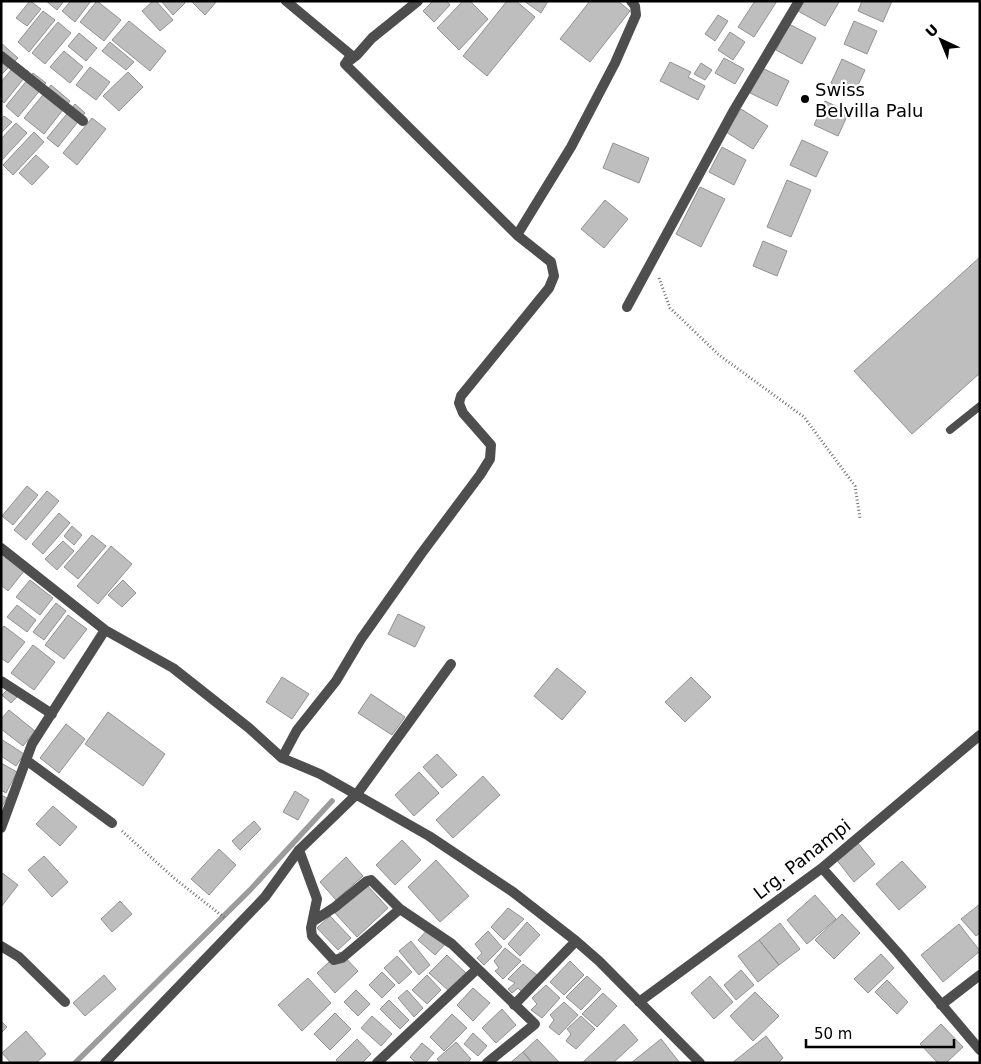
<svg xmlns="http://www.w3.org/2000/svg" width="981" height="1064" font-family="'DejaVu Sans',sans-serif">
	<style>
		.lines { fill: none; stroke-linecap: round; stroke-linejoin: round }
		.stream { stroke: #9c9c9c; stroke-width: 5.5 }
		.building { fill: #bebebe; stroke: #929292 }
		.path { stroke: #707070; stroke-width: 3; stroke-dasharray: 1 2.5; stroke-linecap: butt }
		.service { stroke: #4e4e4e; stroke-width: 8 }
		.minor { stroke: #4e4e4e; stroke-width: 10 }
		.poi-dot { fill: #000; stroke: #fff; stroke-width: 2 }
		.labels { text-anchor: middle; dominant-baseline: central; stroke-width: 4.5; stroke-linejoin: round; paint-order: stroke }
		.poi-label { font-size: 18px; fill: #000; stroke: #fff; text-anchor: start }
		.street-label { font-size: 18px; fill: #000; stroke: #fff }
	</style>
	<rect width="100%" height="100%" fill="#fff"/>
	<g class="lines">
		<path class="stream" d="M 75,1063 L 250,890 L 332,801"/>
	</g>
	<path class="building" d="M 30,1 L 41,9 L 27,26 L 16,18 Z
		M 46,1 L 64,1 L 57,10 Z
		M 71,1 L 91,1 L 75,22 L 62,11 Z
		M 97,1 L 121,20 L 104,41 L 80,22 Z
		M 153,1 L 156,1 L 173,20 L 160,31 L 142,11 Z
		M 161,1 L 184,1 L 185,3 L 173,15 Z
		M 191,1 L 217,1 L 205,15 Z
		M 433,1 L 447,1 L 450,5 L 434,22 L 423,11 Z
		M 463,1 L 470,1 L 488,19 L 459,50 L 437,28 Z
		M 507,1 L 516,1 L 535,17 L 487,76 L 463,56 Z
		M 524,1 L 548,1 L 541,13 Z
		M 590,1 L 618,1 L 630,11 L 590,62 L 560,39 Z
		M 755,1 L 777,1 L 754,37 L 738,27 Z
		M 803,1 L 839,1 L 839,2 L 825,26 L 798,11 Z
		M 862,1 L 892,1 L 883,22 L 858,11 Z
		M 43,11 L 55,20 L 29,52 L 18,42 Z
		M 718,15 L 728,21 L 715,41 L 705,34 Z
		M 129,21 L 166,51 L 150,71 L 112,40 Z
		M 854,21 L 877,31 L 867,54 L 844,44 Z
		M 58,22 L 71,33 L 45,64 L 32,53 Z
		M 789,24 L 816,38 L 802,64 L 776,50 Z
		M 730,32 L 745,42 L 733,60 L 718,50 Z
		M 79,33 L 97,48 L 86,61 L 68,46 Z
		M 110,42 L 134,62 L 126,70 L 102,51 Z
		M 1,43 L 18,58 L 1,75 Z
		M 64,51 L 83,67 L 70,83 L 50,67 Z
		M 724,58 L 744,69 L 735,84 L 715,73 Z
		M 842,59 L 865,70 L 854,94 L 831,83 Z
		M 670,62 L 691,72 L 688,77 L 705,86 L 698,100 L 660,81 Z
		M 17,63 L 29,72 L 4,103 L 1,100 L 1,82 Z
		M 701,63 L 712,70 L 705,80 L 694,74 Z
		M 90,67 L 110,82 L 96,100 L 76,85 Z
		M 762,68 L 789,81 L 777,106 L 750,93 Z
		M 128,72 L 143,87 L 119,111 L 103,96 Z
		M 33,73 L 46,83 L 18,117 L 6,106 Z
		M 51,85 L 70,101 L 44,134 L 24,118 Z
		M 825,101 L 849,112 L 838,136 L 814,125 Z
		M 75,104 L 85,113 L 58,147 L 47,138 Z
		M 741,109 L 768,126 L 753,149 L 726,132 Z
		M 4,116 L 12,122 L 1,133 L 1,119 Z
		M 92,118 L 106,129 L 77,165 L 63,153 Z
		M 16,123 L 27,133 L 1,161 L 1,139 Z
		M 34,132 L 44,142 L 13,175 L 3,165 Z
		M 802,140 L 828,152 L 816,177 L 790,165 Z
		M 613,143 L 649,158 L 639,183 L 603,168 Z
		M 722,147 L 746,160 L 734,185 L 709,172 Z
		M 36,155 L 49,167 L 32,185 L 19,173 Z
		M 787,180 L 811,190 L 791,237 L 767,227 Z
		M 700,187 L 725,199 L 701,247 L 676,234 Z
		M 605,200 L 628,219 L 604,248 L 581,229 Z
		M 763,241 L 787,251 L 777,276 L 753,266 Z
		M 980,257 L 980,373 L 912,434 L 854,371 Z
		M 27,486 L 38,495 L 13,525 L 2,516 Z
		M 47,491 L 59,501 L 26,540 L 14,530 Z
		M 59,513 L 70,523 L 43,554 L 32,544 Z
		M 72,526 L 82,535 L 74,545 L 64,536 Z
		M 92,535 L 106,546 L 78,579 L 64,567 Z
		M 63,541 L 74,551 L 57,570 L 45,559 Z
		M 111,546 L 132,564 L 98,604 L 77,586 Z
		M 1,551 L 25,570 L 8,591 L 1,585 Z
		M 30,580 L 53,598 L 40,615 L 16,597 Z
		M 123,580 L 136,593 L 122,607 L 108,595 Z
		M 56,603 L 66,611 L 44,640 L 33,632 Z
		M 17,605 L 36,620 L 27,632 L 7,617 Z
		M 398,614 L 425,627 L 415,647 L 388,634 Z
		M 68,615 L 87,629 L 64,659 L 45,645 Z
		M 4,626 L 25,642 L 8,663 L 1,658 L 1,630 Z
		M 33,645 L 55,662 L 34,690 L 11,673 Z
		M 557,668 L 586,692 L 562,720 L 534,696 Z
		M 282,677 L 309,694 L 292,719 L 266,702 Z
		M 691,677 L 711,697 L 685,722 L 665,702 Z
		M 10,687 L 19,695 L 11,703 L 2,695 Z
		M 371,694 L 405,717 L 392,735 L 358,713 Z
		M 9,710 L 35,731 L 23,746 L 1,729 L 1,719 Z
		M 108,712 L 165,754 L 143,786 L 85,744 Z
		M 66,724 L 85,739 L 59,773 L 40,758 Z
		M 1,739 L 24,754 L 16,766 L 1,756 Z
		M 437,754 L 457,775 L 442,788 L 423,767 Z
		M 1,763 L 17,772 L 6,793 L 1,790 Z
		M 419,772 L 439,793 L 414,816 L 395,795 Z
		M 483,776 L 500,795 L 453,838 L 436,820 Z
		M 295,791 L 309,800 L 298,820 L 283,812 Z
		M 1,795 L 7,798 L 1,808 Z
		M 53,806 L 77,827 L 60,846 L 36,824 Z
		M 254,821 L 261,829 L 240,850 L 232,841 Z
		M 402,840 L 421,860 L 395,885 L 376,865 Z
		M 857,842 L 875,864 L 854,882 L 836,859 Z
		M 219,849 L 236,865 L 209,895 L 191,879 Z
		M 44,856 L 68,882 L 52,897 L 28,870 Z
		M 346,857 L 363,876 L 336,900 L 320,882 Z
		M 436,860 L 469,896 L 440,922 L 408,887 Z
		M 902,861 L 926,887 L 899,910 L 876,884 Z
		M 1,872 L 18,885 L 1,907 Z
		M 366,884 L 388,908 L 357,937 L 335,913 Z
		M 815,895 L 836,919 L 807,944 L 787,920 Z
		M 120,901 L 132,914 L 112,932 L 101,919 Z
		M 980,904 L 980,933 L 976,936 L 961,919 Z
		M 508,908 L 524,919 L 504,940 L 491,927 Z
		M 842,914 L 860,933 L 834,959 L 815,940 Z
		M 330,916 L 351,938 L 338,950 L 317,928 Z
		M 527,922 L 540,935 L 520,956 L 508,944 Z
		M 780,923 L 800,949 L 779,965 L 759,940 Z
		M 959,924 L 980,951 L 943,982 L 921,955 Z
		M 430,927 L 447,942 L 435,955 L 418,940 Z
		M 488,931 L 502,947 L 484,965 L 477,958 L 482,953 L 475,944 Z
		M 759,940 L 779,965 L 758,982 L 738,956 Z
		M 411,941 L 430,965 L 419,975 L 399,951 Z
		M 505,948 L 521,961 L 503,979 L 495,971 L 499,968 L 494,961 Z
		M 340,952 L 358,971 L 335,993 L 317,973 Z
		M 881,954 L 894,968 L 868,993 L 854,979 Z
		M 447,955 L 467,974 L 450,992 L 429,973 Z
		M 397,956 L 412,972 L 399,984 L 384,968 Z
		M 570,961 L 584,975 L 564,995 L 550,982 Z
		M 523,964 L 537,975 L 522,992 L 518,988 L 512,993 L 508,989 L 515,983 L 508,979 Z
		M 741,970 L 754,985 L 736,1000 L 724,985 Z
		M 382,972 L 395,985 L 382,998 L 369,985 Z
		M 104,975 L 116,989 L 85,1016 L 73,1003 Z
		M 427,975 L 441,990 L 427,1004 L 412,990 Z
		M 587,976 L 601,989 L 581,1010 L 566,997 Z
		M 710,976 L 733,1002 L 714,1019 L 691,993 Z
		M 308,978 L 331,1003 L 302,1031 L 278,1005 Z
		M 887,980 L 908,1002 L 897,1014 L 875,992 Z
		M 546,985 L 560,998 L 542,1018 L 531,1010 L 537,1004 L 532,998 Z
		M 473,988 L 490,1003 L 473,1021 L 457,1005 Z
		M 356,990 L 370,1004 L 358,1016 L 344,1002 Z
		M 407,990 L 423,1008 L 414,1017 L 398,998 Z
		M 755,992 L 779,1016 L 753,1041 L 730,1016 Z
		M 603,993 L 617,1006 L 597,1027 L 582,1014 Z
		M 389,1000 L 409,1020 L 400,1029 L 380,1009 Z
		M 564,1002 L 578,1015 L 559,1035 L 549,1027 L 554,1020 L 550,1015 Z
		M 502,1009 L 516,1025 L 496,1043 L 482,1028 Z
		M 335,1013 L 351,1029 L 330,1050 L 314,1034 Z
		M 452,1014 L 467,1028 L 444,1051 L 430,1037 Z
		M 372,1016 L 392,1034 L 381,1046 L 361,1028 Z
		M 581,1016 L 595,1029 L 576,1049 L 566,1041 L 571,1034 L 567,1029 Z
		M 1,1021 L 7,1027 L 1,1033 Z
		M 624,1024 L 638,1040 L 613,1063 L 582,1063 Z
		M 941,1024 L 963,1047 L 946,1063 L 938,1063 L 920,1044 Z
		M 26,1031 L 46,1054 L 36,1063 L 11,1063 L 2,1053 Z
		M 473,1033 L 487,1046 L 478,1056 L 464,1044 Z
		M 766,1036 L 783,1058 L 778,1063 L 732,1063 Z
		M 357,1039 L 371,1054 L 362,1063 L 339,1063 L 336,1060 Z
		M 537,1039 L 559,1062 L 559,1063 L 533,1063 L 523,1052 Z
		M 661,1039 L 680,1063 L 631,1063 Z
		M 456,1042 L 471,1059 L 467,1063 L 440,1063 L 437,1059 Z
		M 422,1043 L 434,1053 L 425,1063 L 416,1063 L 410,1057 Z
		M 523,1052 L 532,1063 L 510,1063 Z"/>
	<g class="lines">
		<path class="path" d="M 659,278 L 670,308 L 719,355 L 804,417 L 855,486 L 860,518
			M 122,831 L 175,879 L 226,919"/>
		<path class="service" d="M 950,430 L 980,406"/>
		<path class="minor" d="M 286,1 L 351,55 L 346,63
			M 1,56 L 83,121
			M 345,64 L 357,55 L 372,38 L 418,1
			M 517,235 L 571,147 L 615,63 L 636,15 L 635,6 L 631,1
			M 627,307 L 734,110 L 799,1
			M 1,548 L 105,630 L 173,668 L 249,728 L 282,758 L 320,774 L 429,836 L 513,892 L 576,941 L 599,961 L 700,1063
			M 1,681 L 52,714
			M 282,758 L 297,730 L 336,681 L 361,639 L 421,554 L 480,475 L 490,459 L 491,445 L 463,413 L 459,403 L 461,396 L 549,288 L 554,276 L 551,262 L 517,235 L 345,64
			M 26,760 L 112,823
			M 1,828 L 32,744 L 105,630
			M 299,850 L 317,899 L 311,928 L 312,936 L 334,960 L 342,958 L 400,909
			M 822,868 L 898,953 L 980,1050
			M 315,920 L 335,907 L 367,881 L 371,880 L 400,909 L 452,944 L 535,1024 L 487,1063
			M 1,946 L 19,957 L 65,1002
			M 639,1002 L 822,868 L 980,735
			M 514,1005 L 576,941
			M 941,1005 L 980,975
			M 105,1063 L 265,897 L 299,850 L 357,794 L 451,664
			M 377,1063 L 477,969"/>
	</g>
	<circle class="poi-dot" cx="805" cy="99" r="5"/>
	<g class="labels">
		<g class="poi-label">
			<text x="815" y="89">Swiss<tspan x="815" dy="21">Belvilla Palu</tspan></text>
		</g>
		<g class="street-label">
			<text transform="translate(802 859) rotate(-38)">Lrg. Panampi</text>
		</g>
	</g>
	<rect width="981" height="1064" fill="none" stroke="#000000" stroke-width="5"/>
	<g transform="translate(941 40) rotate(316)" stroke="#ffffff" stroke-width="4" paint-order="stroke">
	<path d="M0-4L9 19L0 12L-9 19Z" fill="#000000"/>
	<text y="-8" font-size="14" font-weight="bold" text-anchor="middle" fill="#000000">U</text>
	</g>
	<path d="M806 1039v8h148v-8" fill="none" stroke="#000000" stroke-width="2.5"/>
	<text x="814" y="1039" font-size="15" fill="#000000" stroke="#ffffff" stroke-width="4" paint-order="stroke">50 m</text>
</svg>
